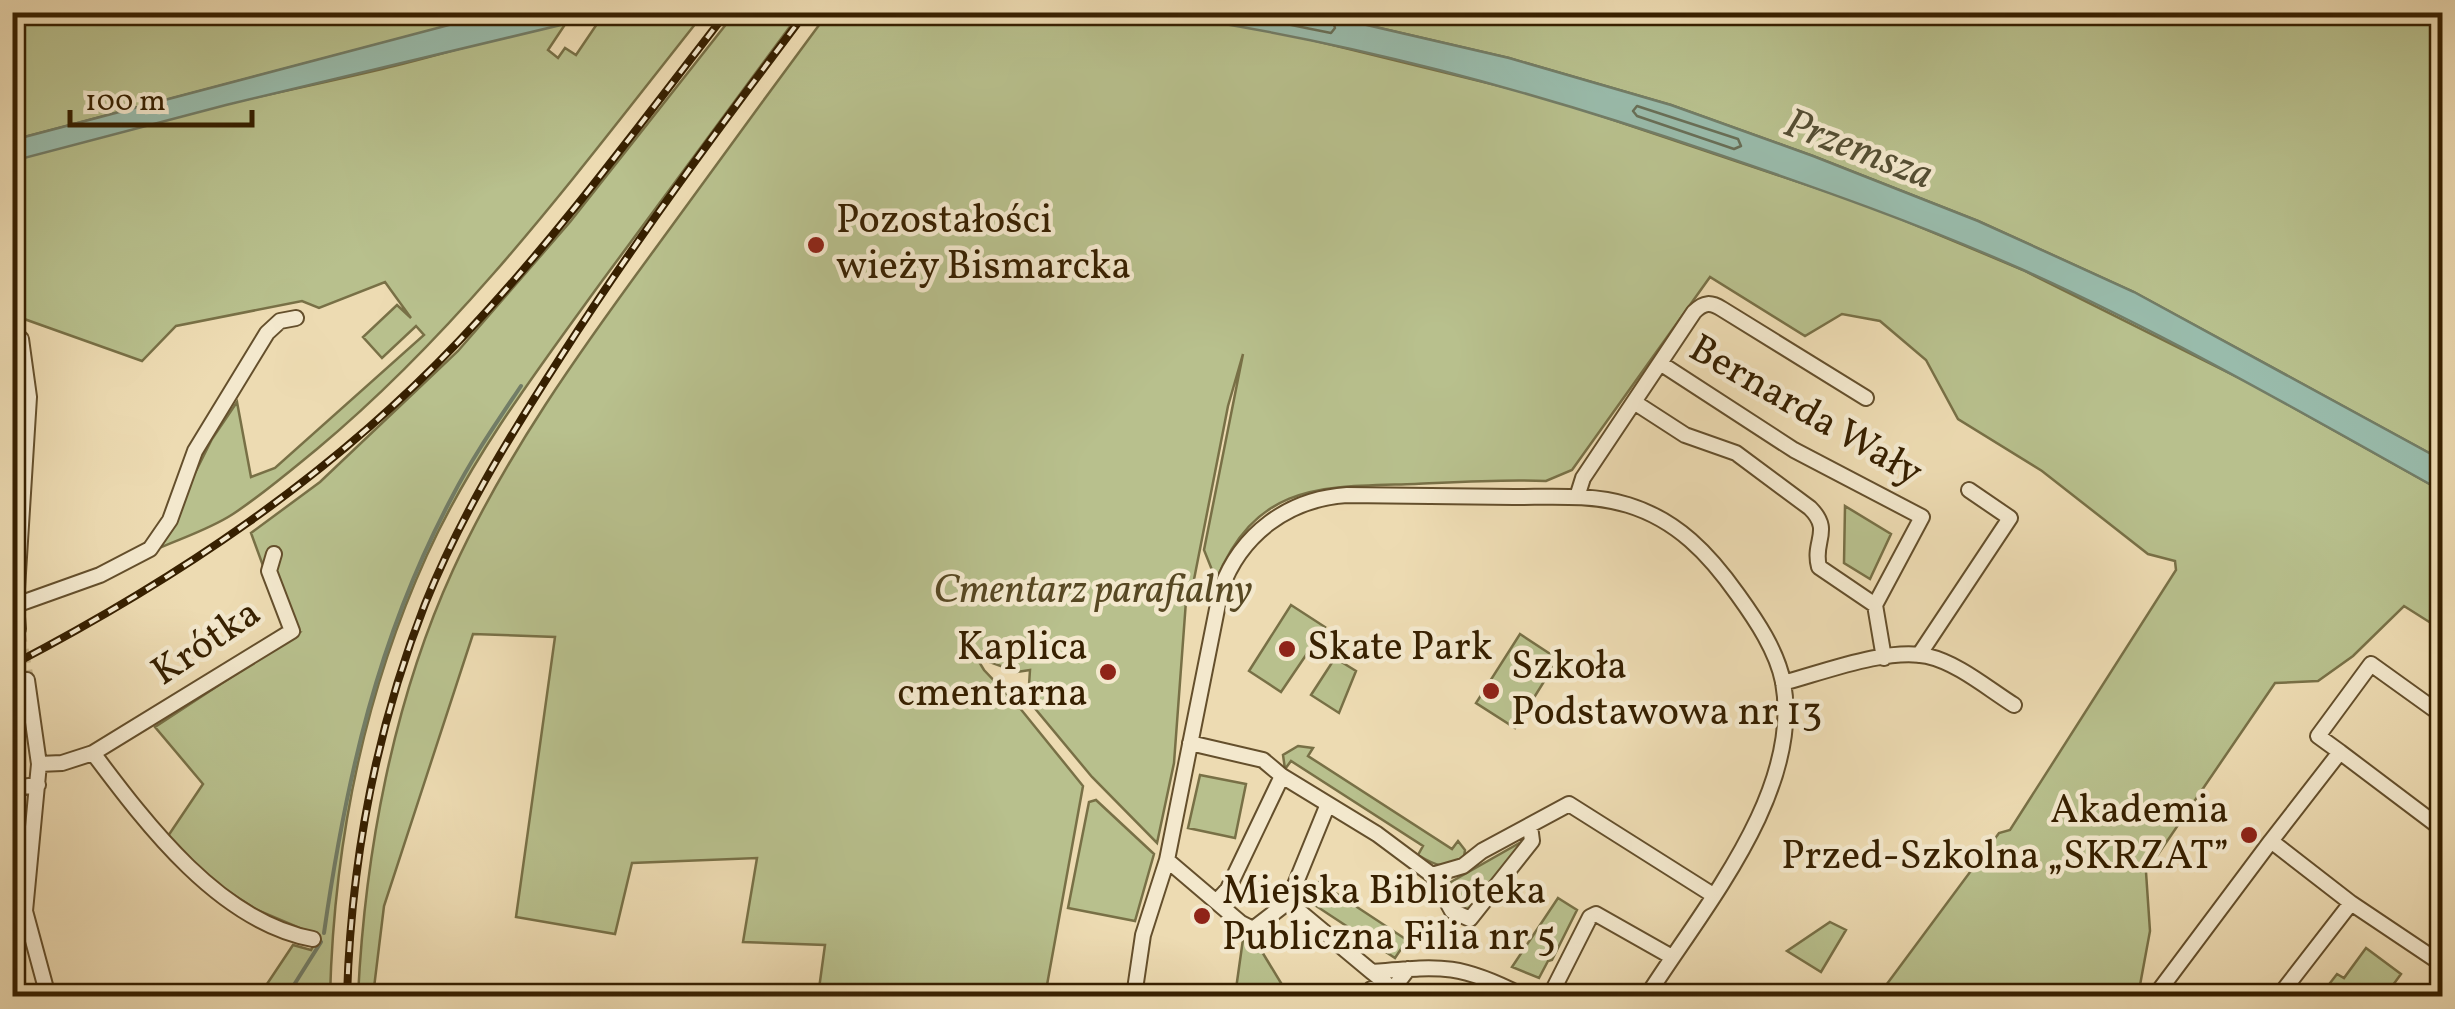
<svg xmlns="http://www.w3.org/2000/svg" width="2455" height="1009" font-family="Vollkorn,serif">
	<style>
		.green { fill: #b8c08d; stroke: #787046; stroke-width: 2.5 }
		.water { fill: #99bbab; stroke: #727d67; stroke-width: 2.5 }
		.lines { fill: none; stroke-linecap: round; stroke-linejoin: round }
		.shore { stroke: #686e56; stroke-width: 2.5 }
		.stream { stroke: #727d67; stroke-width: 4 }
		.minor-tunnel { stroke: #c9b68e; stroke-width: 14; stroke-dasharray: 14 7; stroke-linecap: butt }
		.minor-casing { stroke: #644f2c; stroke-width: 18 }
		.minor { stroke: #f3e8cd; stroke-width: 14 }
		.rail-casing { stroke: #372000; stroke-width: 8 }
		.rail { stroke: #f3e8cd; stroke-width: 4; stroke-dasharray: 11; stroke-linecap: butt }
		.poi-dot { fill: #8f2418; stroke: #f3e8cd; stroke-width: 4 }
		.labels { text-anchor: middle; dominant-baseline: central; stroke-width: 9; stroke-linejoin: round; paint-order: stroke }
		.poi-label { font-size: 40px; fill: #372000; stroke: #f3e8cd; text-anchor: start }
		.street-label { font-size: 40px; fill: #372000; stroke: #f3e8cd }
		.park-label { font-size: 40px; font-style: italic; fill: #574823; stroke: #f3e8cd }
		.water-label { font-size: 42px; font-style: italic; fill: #544e33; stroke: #f3e8cd }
	</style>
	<rect width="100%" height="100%" fill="#eddbb2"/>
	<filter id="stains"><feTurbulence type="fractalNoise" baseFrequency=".002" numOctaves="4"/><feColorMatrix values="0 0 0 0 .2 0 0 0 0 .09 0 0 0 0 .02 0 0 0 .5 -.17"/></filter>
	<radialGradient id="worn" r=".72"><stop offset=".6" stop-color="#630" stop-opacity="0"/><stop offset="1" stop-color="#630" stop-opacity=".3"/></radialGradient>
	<path class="green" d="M 13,13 L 498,13 L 13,140 Z
		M 611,13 L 704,13 C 583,165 467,324 317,449 C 290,471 262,495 233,514 C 210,529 182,538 157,549 L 212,439 L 237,402 L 251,477 L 275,468 L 424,335 L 416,326 L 382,358 L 363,337 L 397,305 L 411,318 L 385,282 L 319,308 L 302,301 L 176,326 L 142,361 L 13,315 L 13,161 C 132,121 259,98 382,69 C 443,55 504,34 566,23 L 548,50 L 558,58 L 565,48 L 576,55 L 603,15 Z
		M 735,13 L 800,13 C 734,102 668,192 602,281 C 538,369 472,456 427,555 C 364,694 334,845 330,996 L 259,996 L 293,945 L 311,950 L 319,936 L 257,910 L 211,880 L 166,839 L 203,784 L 155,727 L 300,632 L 285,626 L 251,533 L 320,482 L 458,351 L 570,222 Z
		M 820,13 L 1154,13 L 1263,28 L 1545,97 L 1870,206 L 2023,270 L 2253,385 L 2442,491 L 2442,630 L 2404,606 L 2353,656 L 2318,681 L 2275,683 L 2146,872 L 2150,931 L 2138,996 L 1878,996 L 1999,833 L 2010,830 L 2176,570 L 2175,561 L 2148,554 L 2042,471 L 1958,419 L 1926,360 L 1880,321 L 1842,314 L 1805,336 L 1710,277 L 1572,470 L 1546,481 C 1502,479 1458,482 1415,484 C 1322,487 1258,481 1216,580 L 1204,550 L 1243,354 L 1228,406 L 1190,600 L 1186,601 L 1174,763 L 1157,843 L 1092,777 L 1028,700 L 1030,670 L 1017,672 L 976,657 L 984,670 L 1019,707 L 1083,786 L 1045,996 L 818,996 L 825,945 L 743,942 L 757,858 L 632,863 L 615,934 L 516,917 L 555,637 L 473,634 L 384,906 L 373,996 L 358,996 C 365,853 393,701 453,570 C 506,454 580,351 655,249 C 711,172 768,94 825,17 Z
		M 1315,13 L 2442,13 L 2442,460 L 2134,292 L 1978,221 L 1813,156 L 1671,105 L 1509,58 Z
		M 1845,506 L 1891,534 L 1870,579 L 1844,563 Z
		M 1291,605 L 1325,627 L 1281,692 L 1249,671 Z
		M 1520,634 L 1558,659 L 1515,728 L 1476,703 Z
		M 1335,658 L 1356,671 L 1339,713 L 1311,695 Z
		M 1298,746 L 1313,748 L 1308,756 L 1452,849 L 1458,841 L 1465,850 L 1464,857 C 1446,871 1436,866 1418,855 L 1423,846 L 1291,761 L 1285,769 L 1283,755 Z
		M 1200,775 L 1246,784 L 1235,838 L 1188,828 Z
		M 1096,800 L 1154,854 L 1135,921 L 1068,908 L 1089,802 Z
		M 1523,841 L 1525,845 L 1472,908 L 1460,910 L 1442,887 Z
		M 1319,882 L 1407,940 L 1395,958 L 1307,900 Z
		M 1558,898 L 1577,910 L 1552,960 L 1548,961 L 1539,978 L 1512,967 Z
		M 1830,922 L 1846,930 L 1821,972 L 1787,951 Z
		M 1244,932 L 1250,932 L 1284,988 L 1301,996 L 1235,996 Z
		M 2366,948 L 2401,974 L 2385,996 L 2320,996 L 2337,974 L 2344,978 Z"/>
	<path class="water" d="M 498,12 L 611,13 L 226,105 L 13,161 L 13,140 Z
		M 1315,13 L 1509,58 L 1671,105 L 1813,156 L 1978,221 L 2134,292 L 2442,460 L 2442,491 C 2304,414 2166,334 2021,269 C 1922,225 1820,189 1717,154 C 1533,91 1347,40 1154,13 Z"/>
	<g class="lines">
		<path class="shore" d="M 1226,12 L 1331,33 L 1335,28 L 1330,12
			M 1637,106 L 1738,139 L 1741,146 L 1734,149 L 1637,116 L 1633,111 Z"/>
		<path class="stream" d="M 324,933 C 346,779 378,636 452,497 C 472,458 497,422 521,386
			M 287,996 L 321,942"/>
		<path class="minor-tunnel" d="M 18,629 L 27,680"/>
		<defs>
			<path id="minor" d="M 1660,363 L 1794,450 L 1922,517 L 1875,605 L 1884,658
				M 1634,402 L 1685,435 L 1736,453 L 1810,508 C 1833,531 1812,541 1819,567 L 1875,605
				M 1577,497 L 1583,478 L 1694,312 C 1704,302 1711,302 1722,309 L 1866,398
				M 16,605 L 100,575 L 150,549 L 170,520 L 195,451 L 267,333 L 280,321 L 296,318
				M 18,629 L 16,605 L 29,397 L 21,339
				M 1919,655 L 2010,518 L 1969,490
				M 27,680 L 39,764 L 25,911 L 48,996
				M 1783,683 C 1821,673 1888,647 1927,656 C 1958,663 1987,688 2014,705
				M 1190,743 L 1263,760 L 1282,776
				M 2340,752 L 2318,736 L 2371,664 L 2442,715
				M 93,753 C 147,825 220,922 313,939
				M 39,764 L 62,763 L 93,753 L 292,631 L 269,571 L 274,554
				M 12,788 L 38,785
				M 1328,804 L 1288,902 L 1372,972 C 1441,966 1459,963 1523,996
				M 2271,841 L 2340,752 L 2442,829
				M 1167,860 L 1241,923 L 1253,929 L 1288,902
				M 1432,875 L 1452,911 L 1470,919 L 1532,841 L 1530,826
				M 1217,901 L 1228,889 L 1282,776 L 1377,834 L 1432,875 L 1463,866 L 1482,851 L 1569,804 L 1713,895
				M 1372,972 L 1393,989 L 1408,969
				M 1371,989 L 1382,996
				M 1134,996 L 1143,935 L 1167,860 L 1221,589 C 1241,534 1288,499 1347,495 C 1403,496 1459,496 1514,497 C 1552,497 1592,494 1628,505 C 1677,520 1709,554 1738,595 C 1756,620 1777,651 1783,682 C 1803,792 1702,909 1647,996
				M 1550,996 L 1590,917 L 1596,914 L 1672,957
				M 2155,996 L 2271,841 L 2351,903
				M 2279,996 L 2351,903 L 2442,964
				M 2439,996 L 2442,991"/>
		</defs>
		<use href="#minor" class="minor-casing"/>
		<use href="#minor" class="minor"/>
		<defs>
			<path id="rail" d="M 12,665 C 177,579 330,477 459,341 C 556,239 640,124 727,12
				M 347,996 C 351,863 376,729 425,604 C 460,517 509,437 560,358 C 636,239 721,125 806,12"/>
		</defs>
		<use href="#rail" class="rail-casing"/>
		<use href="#rail" class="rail"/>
	</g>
	<g class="poi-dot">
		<circle cx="816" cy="245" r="10"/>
		<circle cx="1287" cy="649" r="10"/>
		<circle cx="1108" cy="672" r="10"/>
		<circle cx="1491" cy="691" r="10"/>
		<circle cx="2249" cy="835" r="10"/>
		<circle cx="1202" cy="916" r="10"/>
	</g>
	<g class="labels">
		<g class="poi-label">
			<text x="836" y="222">Pozostałości<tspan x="836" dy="46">wieży Bismarcka</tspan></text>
			<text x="1088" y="649" text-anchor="end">Kaplica<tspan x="1088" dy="46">cmentarna</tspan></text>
			<text x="1307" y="649">Skate Park</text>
			<text x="1511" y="668">Szkoła<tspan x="1511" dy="46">Podstawowa nr 13</tspan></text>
			<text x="2229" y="812" text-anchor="end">Akademia<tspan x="2229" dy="46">Przed-Szkolna „SKRZAT”</tspan></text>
			<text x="1222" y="893">Miejska Biblioteka<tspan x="1222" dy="46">Publiczna Filia nr 5</tspan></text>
		</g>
		<g class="street-label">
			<text transform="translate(1805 412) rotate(30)">Bernarda Wały</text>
			<text transform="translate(207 644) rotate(-34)">Krótka</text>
		</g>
		<g class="park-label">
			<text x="1093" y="592">Cmentarz parafialny</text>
		</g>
		<g class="water-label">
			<text transform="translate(1858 151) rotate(21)">Przemsza</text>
		</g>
	</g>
	<rect width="2455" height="1009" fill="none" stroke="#eddbb2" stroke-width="50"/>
	<rect x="15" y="15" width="2425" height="979" fill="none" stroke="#372000" stroke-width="5"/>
	<rect x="25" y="25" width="2405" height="959" fill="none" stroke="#372000" stroke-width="2.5"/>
	<path d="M70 110v15h182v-15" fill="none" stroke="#372000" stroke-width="5"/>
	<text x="85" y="110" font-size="30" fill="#372000" stroke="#f3e8cd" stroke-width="8" paint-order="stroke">100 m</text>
	<rect width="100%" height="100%" filter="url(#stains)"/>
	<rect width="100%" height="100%" fill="url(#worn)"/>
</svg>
